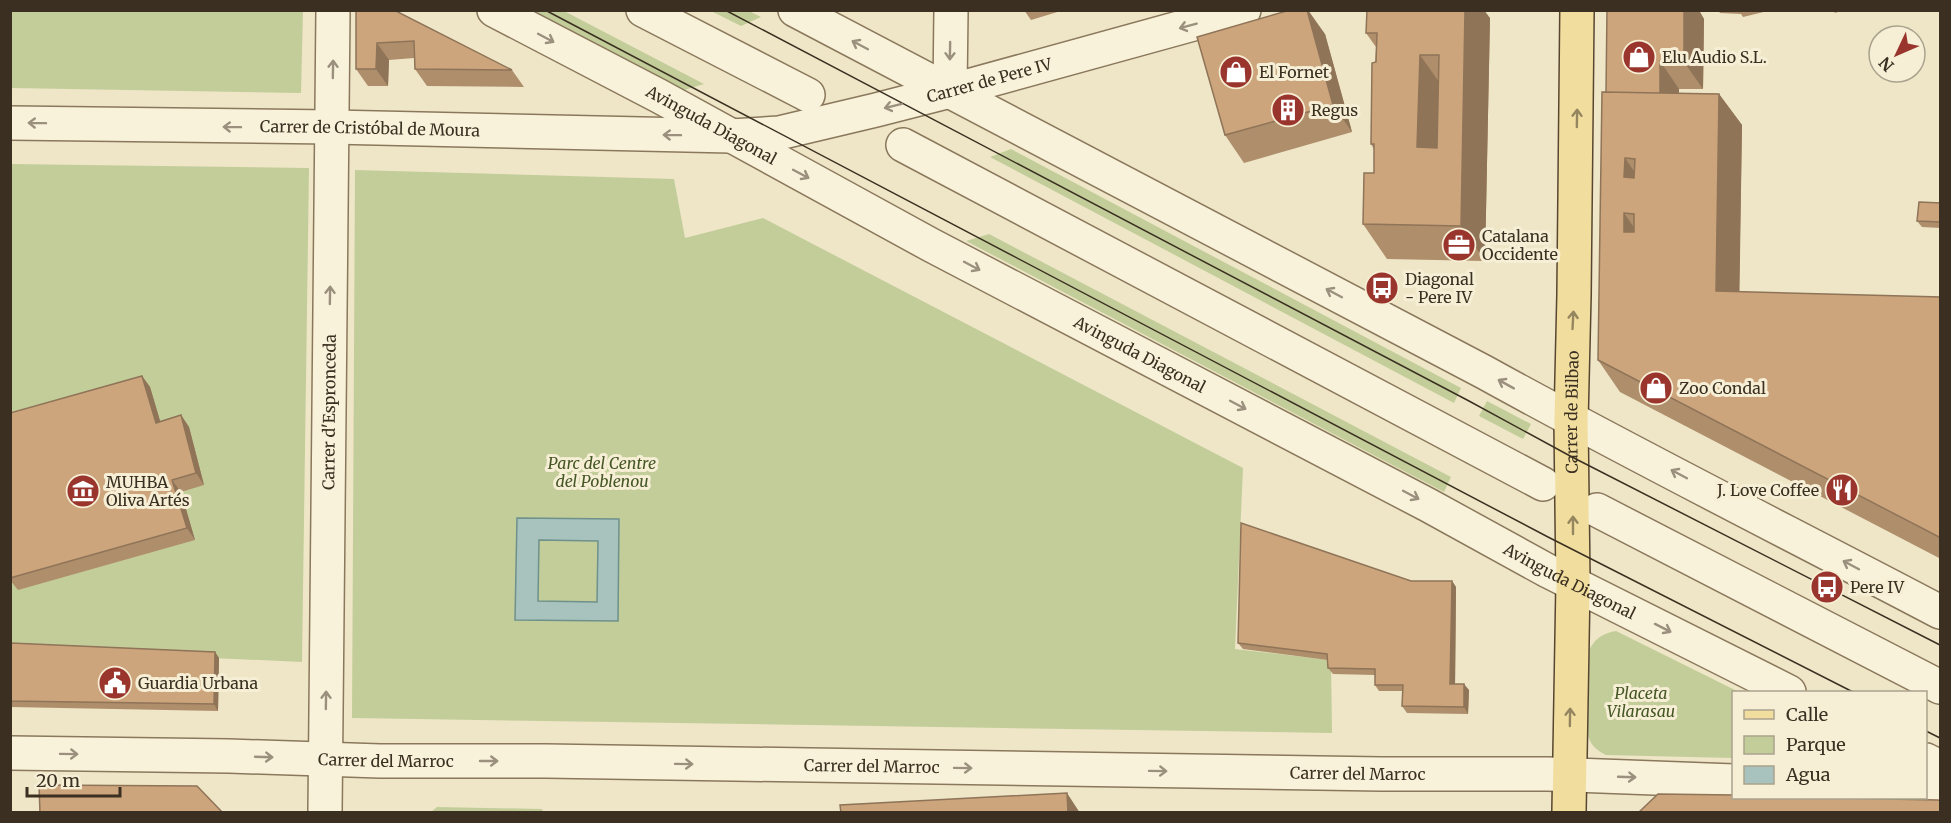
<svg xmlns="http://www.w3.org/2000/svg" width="1951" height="823" font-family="Merriweather,serif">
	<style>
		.green { fill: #c3cd9a }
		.water { fill: #a8c2bd; stroke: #6e918b; stroke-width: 1.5; fill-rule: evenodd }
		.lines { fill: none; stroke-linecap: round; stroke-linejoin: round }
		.minor-casing { stroke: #8a785c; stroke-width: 36 }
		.major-casing { stroke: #584630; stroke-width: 36 }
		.minor { stroke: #f9f2da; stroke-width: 33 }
		.major { stroke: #f1de9f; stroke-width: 33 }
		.tram { stroke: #3a2f20; stroke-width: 1.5 }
		.wall { fill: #af8e6c }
		.shaded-wall { fill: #8f7458 }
		.building { fill: #cca57d; stroke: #8f7458; stroke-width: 1.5; fill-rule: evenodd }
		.oneway { stroke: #9a907d }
		.oneway2 { stroke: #968660 }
		.labels { text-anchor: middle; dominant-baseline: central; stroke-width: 6; stroke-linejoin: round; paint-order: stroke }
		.poi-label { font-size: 16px; fill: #3a2f20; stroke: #f6efd6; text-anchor: start }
		.street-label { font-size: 16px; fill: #3a2f20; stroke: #f6efd6 }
		.park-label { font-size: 16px; font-style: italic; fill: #465726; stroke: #f6efd6 }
	</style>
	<rect width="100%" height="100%" fill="#eee6c7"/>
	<path class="green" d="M 11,10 L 303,11 L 301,93 L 11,88 Z
		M 525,11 L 564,11 L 704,84 L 681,91 Z
		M 711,11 L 749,11 L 761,17 L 741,26 Z
		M 1011,149 L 1461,388 L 1454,403 L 990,157 Z
		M 11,164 L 309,168 L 302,662 L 11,649 Z
		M 355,170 L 674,179 L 685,238 L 763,218 L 1243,468 L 1235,649 L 1331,660 L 1332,733 L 352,718 Z
		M 989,234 L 1451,477 L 1444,492 L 966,241 Z
		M 1487,401 L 1531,424 L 1523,439 L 1479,416 Z
		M 1616,631 L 1739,692 L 1734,692 L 1733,758 L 1606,755 C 1594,749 1590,744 1587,732 L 1587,654 C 1594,640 1600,634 1616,631 Z
		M 437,807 L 542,809 L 543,812 L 431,812 Z"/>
	<path class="water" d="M 517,518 L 619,519 L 618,621 L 515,620 ZM 539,540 L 598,541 L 597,602 L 538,601 Z"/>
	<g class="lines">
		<defs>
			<g id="minor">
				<path id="s1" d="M 494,10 L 659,96 L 931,245 L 1428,505 L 1548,571 L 1789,692"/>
				<path d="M 643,10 L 808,95"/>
				<path d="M 795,10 L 1484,372 C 1634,455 1788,532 1940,612"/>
				<path d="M 950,91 L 951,10"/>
				<path id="s2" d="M 10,123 L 332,127 L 731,136 L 779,133 L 876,110 L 950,91 L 1244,10"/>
				<path d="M 903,145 L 1543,484"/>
				<path d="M 1597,510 L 1940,687"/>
				<path id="s3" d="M 10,753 L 229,756 L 380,761 L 546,761 L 1381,774 L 1548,774 L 1734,781"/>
				<path d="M 1926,760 L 1940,767"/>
				<path d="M 1926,791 L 1940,792"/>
				<path id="s4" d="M 325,812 L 333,10"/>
			</g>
			<g id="major">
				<path id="s5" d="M 1569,812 L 1573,583 L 1571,421 L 1574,295 L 1577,10"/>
			</g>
		</defs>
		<use href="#minor" class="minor-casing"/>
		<use href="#major" class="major-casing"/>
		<use href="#minor" class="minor"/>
		<use href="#major" class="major"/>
		<path class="tram" d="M 545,10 L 1548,537 L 1853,692
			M 725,10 L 1469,401 L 1572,457 L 1940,645
			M 1926,731 L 1940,738"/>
	</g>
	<path class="wall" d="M 356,10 L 512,70 L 524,87 L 427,86 L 415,69 L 414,58 L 389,60 L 388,86 L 368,86 L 356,69 Z
		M 1024,10 L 1064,10 L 1031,20 Z
		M 1718,10 L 1772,10 L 1743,17 L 1741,14 L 1720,13 Z
		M 1833,10 L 1844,10 L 1835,13 Z
		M 1699,12 L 1704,19 L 1703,89 L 1679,89 L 1679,93 L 1719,94 L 1742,125 L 1739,292 L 1941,297 L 1941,559 L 1620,392 L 1598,360 L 1606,92 Z
		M 1490,18 L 1485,261 L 1387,259 L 1363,224 L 1374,173 L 1374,149 L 1371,144 L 1376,47 L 1366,33 Z
		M 1325,34 L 1352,132 L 1244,163 L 1225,135 Z
		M 1941,203 L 1941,228 L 1922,227 L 1917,221 Z
		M 142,376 L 150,387 L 160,421 L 181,415 L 189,427 L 204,485 L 181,492 L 195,540 L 18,590 L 10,580 L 10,413 Z
		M 1411,581 L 1452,581 L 1456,587 L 1455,684 L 1469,690 L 1468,714 L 1407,713 L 1402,706 L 1403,691 L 1379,691 L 1375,685 L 1375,675 L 1333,674 L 1328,668 L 1328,660 L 1243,649 L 1238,643 Z
		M 10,643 L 215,652 L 219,658 L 218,711 L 10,707 Z"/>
	<path class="shaded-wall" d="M 1307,10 L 1308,10 L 1325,34 L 1352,132 L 1333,105 Z
		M 1465,10 L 1484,10 L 1490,18 L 1485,261 L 1461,226 Z
		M 1684,10 L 1699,10 L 1704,19 L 1703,89 L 1684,62 Z
		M 377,43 L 389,60 L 388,86 L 376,69 Z
		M 1420,55 L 1444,89 L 1441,182 L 1417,147 Z
		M 1660,61 L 1679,89 L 1679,125 L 1660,97 Z
		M 1719,94 L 1742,125 L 1739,323 L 1716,291 Z
		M 1625,158 L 1647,190 L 1624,177 Z
		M 1624,213 L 1646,245 L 1624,232 Z
		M 142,376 L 150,387 L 164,434 L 156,423 Z
		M 181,415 L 189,427 L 204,485 L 196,473 Z
		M 172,480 L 181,492 L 195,540 L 187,528 Z
		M 1452,581 L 1456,587 L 1455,690 L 1450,684 Z
		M 215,652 L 219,658 L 218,711 L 214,704 Z
		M 1464,684 L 1469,690 L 1468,714 L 1464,707 Z
		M 1067,793 L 1080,813 L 1068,813 Z"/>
	<path class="building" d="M 356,10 L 394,10 L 512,70 L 415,69 L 414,41 L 377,43 L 376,69 L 356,69 Z
		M 1290,10 L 1307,10 L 1333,105 L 1225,135 L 1197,37 Z
		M 1367,10 L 1465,10 L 1461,226 L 1363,224 L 1364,173 L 1374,173 L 1374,144 L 1371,144 L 1372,63 L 1376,62 L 1377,33 L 1366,33 ZM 1420,55 L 1439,55 L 1437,148 L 1417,147 Z
		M 1607,10 L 1684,10 L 1684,62 L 1660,61 L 1660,93 L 1606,92 Z
		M 1602,92 L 1719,94 L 1716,291 L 1941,297 L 1941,538 L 1598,360 ZM 1625,158 L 1635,159 L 1634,178 L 1624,177 ZM 1624,213 L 1634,214 L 1634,232 L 1624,232 Z
		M 1919,202 L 1941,203 L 1941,222 L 1917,221 Z
		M 142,376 L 156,423 L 181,415 L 196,473 L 172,480 L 187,528 L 10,578 L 10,413 Z
		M 1241,523 L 1411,581 L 1452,581 L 1450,684 L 1464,684 L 1464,707 L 1402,706 L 1403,685 L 1375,685 L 1375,669 L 1328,668 L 1327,654 L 1238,643 Z
		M 10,643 L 215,652 L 214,704 L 10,701 Z
		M 39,785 L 197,786 L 223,813 L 40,813 Z
		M 1067,793 L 1068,813 L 841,813 L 840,805 Z
		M 1658,794 L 1734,795 L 1734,798 L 1833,798 L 1938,800 L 1941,801 L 1941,813 L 1638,813 Z"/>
	<defs><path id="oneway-shaft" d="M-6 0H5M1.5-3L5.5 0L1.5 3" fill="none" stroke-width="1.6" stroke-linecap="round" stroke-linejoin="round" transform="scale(1.5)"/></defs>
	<g class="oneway">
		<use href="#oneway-shaft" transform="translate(1188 26) rotate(165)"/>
		<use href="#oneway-shaft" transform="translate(546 38) rotate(28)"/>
		<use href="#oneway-shaft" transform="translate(860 45) rotate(-152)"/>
		<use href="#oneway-shaft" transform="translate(950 51) rotate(91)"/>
		<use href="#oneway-shaft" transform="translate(333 69) rotate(-89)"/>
		<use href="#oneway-shaft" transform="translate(893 106) rotate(166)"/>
		<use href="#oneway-shaft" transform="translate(37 123) rotate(-179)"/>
		<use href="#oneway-shaft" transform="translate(232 127) rotate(-179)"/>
		<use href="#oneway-shaft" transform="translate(672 135) rotate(-179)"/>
		<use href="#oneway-shaft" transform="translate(801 174) rotate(28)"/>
		<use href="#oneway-shaft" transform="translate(972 266) rotate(28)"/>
		<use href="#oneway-shaft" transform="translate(1334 293) rotate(-152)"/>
		<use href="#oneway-shaft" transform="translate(330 295) rotate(-89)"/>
		<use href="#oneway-shaft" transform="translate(1506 384) rotate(-151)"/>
		<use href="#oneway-shaft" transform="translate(1238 405) rotate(28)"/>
		<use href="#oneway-shaft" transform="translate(1679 474) rotate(-152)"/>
		<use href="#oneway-shaft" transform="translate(1411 495) rotate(28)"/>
		<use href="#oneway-shaft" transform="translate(1851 565) rotate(-152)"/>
		<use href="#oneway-shaft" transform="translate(1663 628) rotate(27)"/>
		<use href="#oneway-shaft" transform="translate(326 700) rotate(-89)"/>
		<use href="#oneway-shaft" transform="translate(69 754) rotate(1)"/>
		<use href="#oneway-shaft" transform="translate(264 757) rotate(2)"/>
		<use href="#oneway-shaft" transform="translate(489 761)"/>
		<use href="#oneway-shaft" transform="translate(684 764) rotate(1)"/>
		<use href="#oneway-shaft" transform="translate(963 768) rotate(1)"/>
		<use href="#oneway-shaft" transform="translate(1158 771) rotate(1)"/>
		<use href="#oneway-shaft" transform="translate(1627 777) rotate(2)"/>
	</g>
	<g class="oneway2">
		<use href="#oneway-shaft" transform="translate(1577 118) rotate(-89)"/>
		<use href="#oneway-shaft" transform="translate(1573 320) rotate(-87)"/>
		<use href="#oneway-shaft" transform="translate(1573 525) rotate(-90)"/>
		<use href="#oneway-shaft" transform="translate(1570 717) rotate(-89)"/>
	</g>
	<defs>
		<symbol id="shop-disc" viewBox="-11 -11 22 22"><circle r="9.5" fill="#99352c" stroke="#f6efd6"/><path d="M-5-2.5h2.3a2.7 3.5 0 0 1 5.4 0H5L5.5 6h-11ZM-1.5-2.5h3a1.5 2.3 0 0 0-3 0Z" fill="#fff"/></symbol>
		<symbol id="building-disc" viewBox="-11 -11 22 22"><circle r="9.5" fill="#99352c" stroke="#f6efd6"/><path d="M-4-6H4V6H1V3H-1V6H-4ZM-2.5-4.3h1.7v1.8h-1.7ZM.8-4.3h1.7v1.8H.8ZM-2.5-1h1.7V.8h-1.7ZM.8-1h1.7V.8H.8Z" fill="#fff"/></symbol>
		<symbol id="office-disc" viewBox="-11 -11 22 22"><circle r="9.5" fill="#99352c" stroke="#f6efd6"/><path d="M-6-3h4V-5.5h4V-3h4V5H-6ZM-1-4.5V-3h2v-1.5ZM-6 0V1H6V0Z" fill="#fff"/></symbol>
		<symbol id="bus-disc" viewBox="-11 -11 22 22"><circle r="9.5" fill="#99352c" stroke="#f6efd6"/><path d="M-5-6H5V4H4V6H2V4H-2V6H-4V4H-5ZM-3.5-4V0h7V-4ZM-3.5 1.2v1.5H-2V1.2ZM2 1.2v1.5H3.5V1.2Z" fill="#fff"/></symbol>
		<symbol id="restaurant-disc" viewBox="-11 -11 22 22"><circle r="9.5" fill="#99352c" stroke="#f6efd6"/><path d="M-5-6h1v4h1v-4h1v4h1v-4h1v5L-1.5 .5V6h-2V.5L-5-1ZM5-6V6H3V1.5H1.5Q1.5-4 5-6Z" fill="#fff"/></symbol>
		<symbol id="museum-disc" viewBox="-11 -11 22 22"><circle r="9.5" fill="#99352c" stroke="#f6efd6"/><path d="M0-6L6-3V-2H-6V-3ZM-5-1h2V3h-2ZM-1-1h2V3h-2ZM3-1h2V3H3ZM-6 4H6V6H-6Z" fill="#fff"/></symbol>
		<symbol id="civic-disc" viewBox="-11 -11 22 22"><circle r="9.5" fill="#99352c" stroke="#f6efd6"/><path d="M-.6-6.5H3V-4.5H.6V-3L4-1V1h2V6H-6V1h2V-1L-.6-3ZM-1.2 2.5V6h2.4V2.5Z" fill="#fff"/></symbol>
	</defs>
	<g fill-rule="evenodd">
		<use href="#shop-disc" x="1620" y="38" width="38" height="38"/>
		<use href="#shop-disc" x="1217" y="53" width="38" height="38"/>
		<use href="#building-disc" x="1269" y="91" width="38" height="38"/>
		<use href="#office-disc" x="1440" y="226" width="38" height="38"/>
		<use href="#bus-disc" x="1363" y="269" width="38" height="38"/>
		<use href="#shop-disc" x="1637" y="369" width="38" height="38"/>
		<use href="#restaurant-disc" x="1823" y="471" width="38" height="38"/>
		<use href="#museum-disc" x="64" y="472" width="38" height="38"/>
		<use href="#bus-disc" x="1808" y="568" width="38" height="38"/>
		<use href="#civic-disc" x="96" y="664" width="38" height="38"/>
	</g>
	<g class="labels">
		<g class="poi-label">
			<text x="1662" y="57">Elu Audio S.L.</text>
			<text x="1259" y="72">El Fornet</text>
			<text x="1311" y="110">Regus</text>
			<text x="1482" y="236">Catalana<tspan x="1482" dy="18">Occidente</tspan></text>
			<text x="1405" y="279">Diagonal<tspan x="1405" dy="18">- Pere IV</tspan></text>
			<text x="1679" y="388">Zoo Condal</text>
			<text x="106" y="482">MUHBA<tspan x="106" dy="18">Oliva Artés</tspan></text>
			<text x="1819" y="490" text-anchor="end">J. Love Coffee</text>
			<text x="1850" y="587">Pere IV</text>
			<text x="138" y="683">Guardia Urbana</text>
		</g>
		<g class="street-label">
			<text stroke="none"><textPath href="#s2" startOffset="986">Carrer de Pere IV</textPath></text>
			<text stroke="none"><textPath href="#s1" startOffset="246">Avinguda Diagonal</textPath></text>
			<text stroke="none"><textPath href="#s2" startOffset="360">Carrer de Cristóbal de Moura</textPath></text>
			<text stroke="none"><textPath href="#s1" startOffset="732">Avinguda Diagonal</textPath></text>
			<text stroke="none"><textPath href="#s4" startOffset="400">Carrer d'Espronceda</textPath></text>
			<text stroke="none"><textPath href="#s5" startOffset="400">Carrer de Bilbao</textPath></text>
			<text stroke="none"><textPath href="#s1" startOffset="1218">Avinguda Diagonal</textPath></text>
			<text stroke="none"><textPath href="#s3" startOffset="376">Carrer del Marroc</textPath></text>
			<text stroke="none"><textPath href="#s3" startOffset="862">Carrer del Marroc</textPath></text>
			<text stroke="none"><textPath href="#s3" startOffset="1348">Carrer del Marroc</textPath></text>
		</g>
		<g class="park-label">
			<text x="602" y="463">Parc del Centre<tspan x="602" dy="18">del Poblenou</tspan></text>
			<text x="1641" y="693">Placeta<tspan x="1641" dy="18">Vilarasau</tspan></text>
		</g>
	</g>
	<rect width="1951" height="823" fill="none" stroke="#3a2f20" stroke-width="24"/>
	<rect x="1732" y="691" width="195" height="108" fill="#f6efd6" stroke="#aba28d" stroke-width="1.5"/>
	<rect x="1744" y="710" width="30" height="9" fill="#f1de9f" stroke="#aba28d" stroke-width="1.5"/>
	<text x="1786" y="721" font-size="18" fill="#3a2f20">Calle</text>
	<rect x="1744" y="736" width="30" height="18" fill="#c3cd9a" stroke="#aba28d" stroke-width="1.5"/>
	<text x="1786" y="751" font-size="18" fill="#3a2f20">Parque</text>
	<rect x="1744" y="766" width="30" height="18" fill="#a8c2bd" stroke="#aba28d" stroke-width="1.5"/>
	<text x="1786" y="781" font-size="18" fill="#3a2f20">Agua</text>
	<g transform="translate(1897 54) rotate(226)"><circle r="28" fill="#f6efd6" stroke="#aba28d" stroke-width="1.5"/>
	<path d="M0-4.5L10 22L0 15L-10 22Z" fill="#99352c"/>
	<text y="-9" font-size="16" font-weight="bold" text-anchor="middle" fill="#3a2f20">N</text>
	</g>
	<path d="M27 787v9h93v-9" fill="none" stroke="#3a2f20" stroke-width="3"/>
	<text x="36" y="787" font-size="18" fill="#3a2f20" stroke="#f6efd6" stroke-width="4.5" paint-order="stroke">20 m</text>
</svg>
